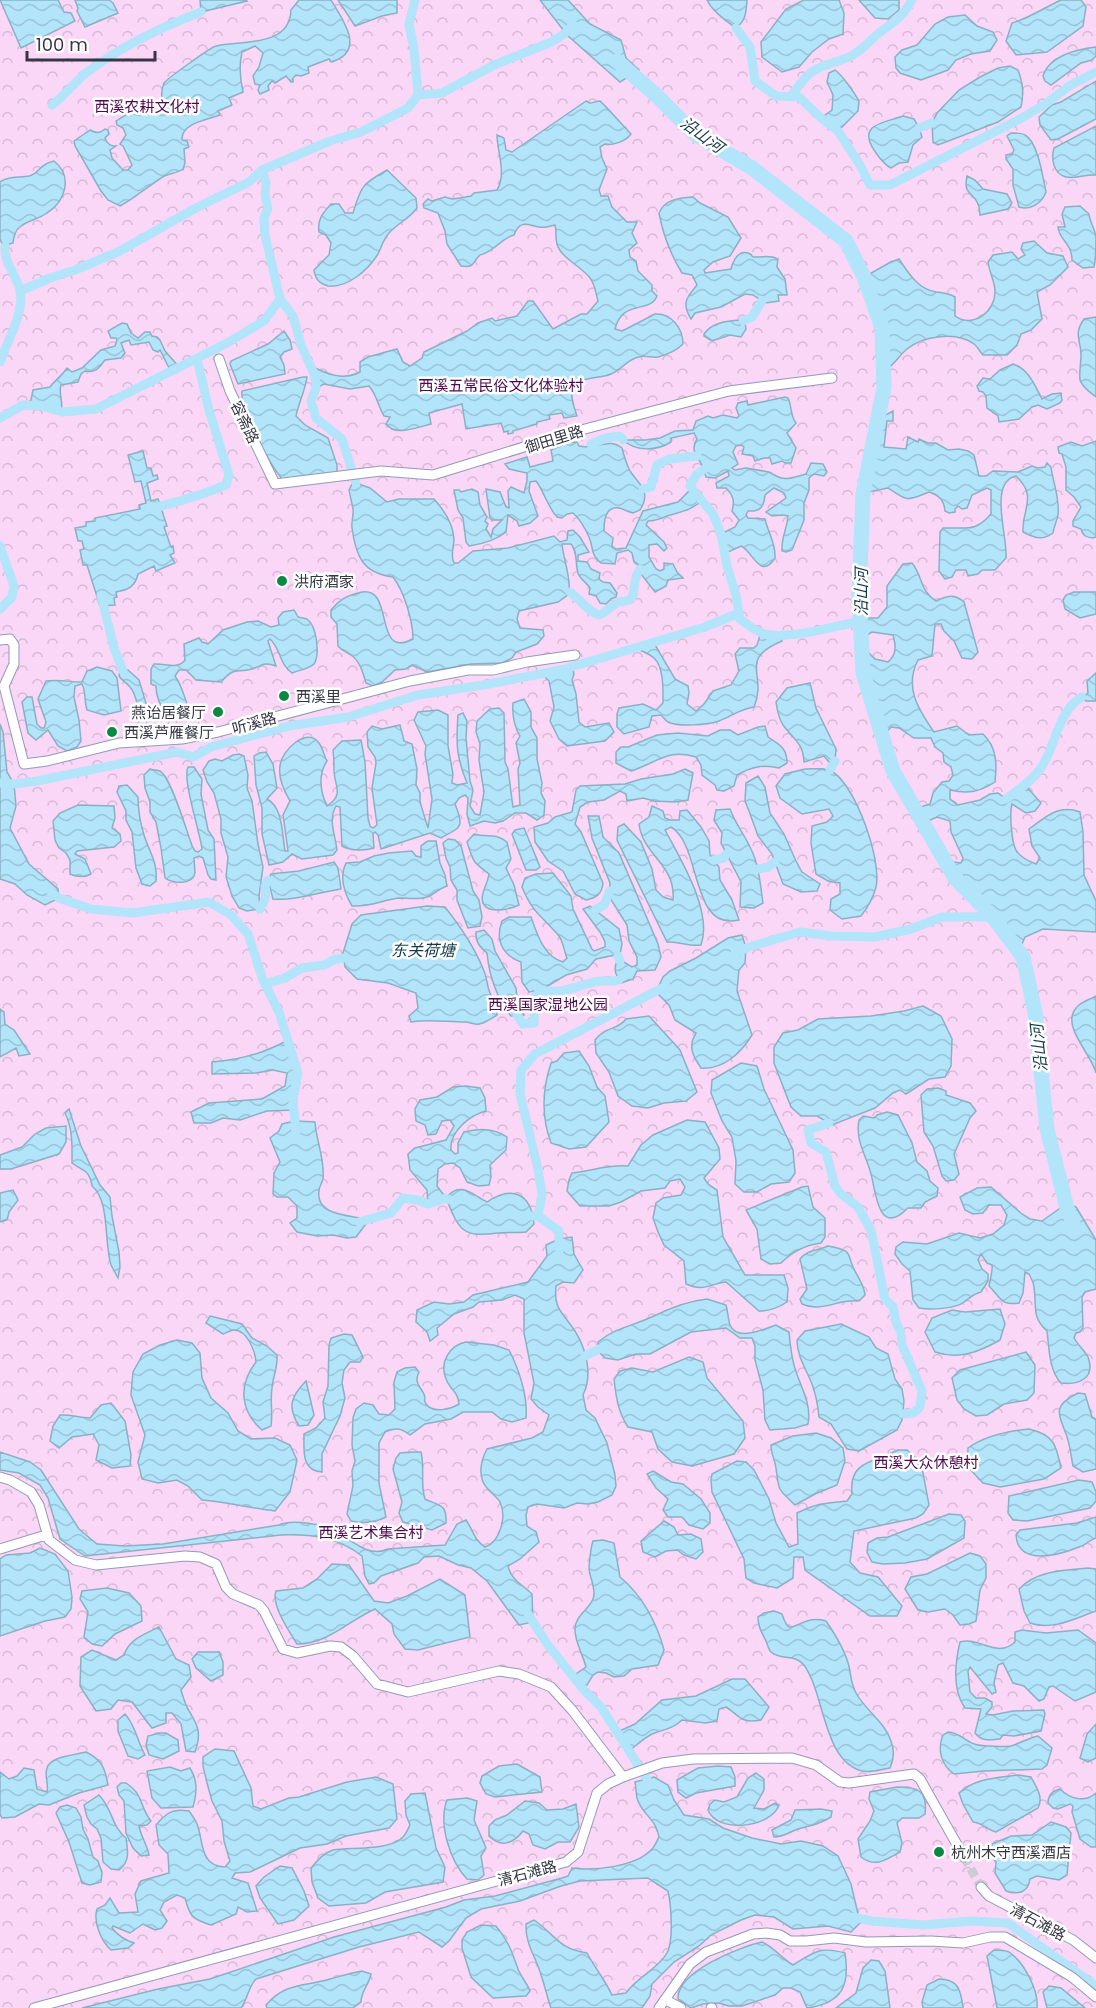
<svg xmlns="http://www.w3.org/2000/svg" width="1096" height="2008" font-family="Poppins,'Noto Sans SC',sans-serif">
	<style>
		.park { fill: url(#park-crowns) }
		.water { fill: url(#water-waves); stroke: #8cb0c3; stroke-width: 1.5 }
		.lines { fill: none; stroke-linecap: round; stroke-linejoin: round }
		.canal { stroke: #b2e4fa; stroke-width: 9 }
		.river { stroke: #b2e4fa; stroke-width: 15 }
		.minor-tunnel { stroke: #cccdd6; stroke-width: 9; stroke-dasharray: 9 4.5; stroke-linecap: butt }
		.minor-casing { stroke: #9399b9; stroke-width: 11 }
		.minor { stroke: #fff; stroke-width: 9 }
		.poi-dot { fill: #0b8943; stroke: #fff; stroke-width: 2 }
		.labels { text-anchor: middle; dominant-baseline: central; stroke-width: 5; stroke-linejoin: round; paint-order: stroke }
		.park-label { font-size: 15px; fill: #4f074e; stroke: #fff }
		.street-label { font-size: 15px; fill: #343644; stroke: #fff }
		.poi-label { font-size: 15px; fill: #343644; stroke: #fff; text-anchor: start }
		.water-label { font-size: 16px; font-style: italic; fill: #123a49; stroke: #fff }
	</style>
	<defs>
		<pattern id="park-crowns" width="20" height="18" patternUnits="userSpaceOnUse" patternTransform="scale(1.5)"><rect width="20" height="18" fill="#fad7f7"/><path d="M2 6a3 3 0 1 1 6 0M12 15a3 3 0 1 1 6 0" fill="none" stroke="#d7b9d5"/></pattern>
		<pattern id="water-waves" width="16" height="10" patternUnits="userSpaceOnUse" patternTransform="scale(1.5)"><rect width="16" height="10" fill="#b2e4fa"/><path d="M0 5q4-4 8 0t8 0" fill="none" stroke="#9ac4d8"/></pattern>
	</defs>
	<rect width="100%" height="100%" fill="#f2f3fa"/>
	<path class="park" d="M 0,0 L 1096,0 L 1096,2008 L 0,2008 Z"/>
	<path class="water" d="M 0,0 L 58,0 L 64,12 L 71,13 L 75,21 L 21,48 Z
		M 75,0 L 109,0 L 113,3 L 118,13 L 85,27 L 77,11 L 78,8 Z
		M 200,0 L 246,0 L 247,1 L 201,12 Z
		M 299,0 L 331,0 C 344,21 366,52 331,62 L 329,59 L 308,67 L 309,73 L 301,76 L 296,75 L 293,78 L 293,82 L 291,82 L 286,76 L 275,83 L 272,81 L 268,86 L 269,90 L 260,94 L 258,90 L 260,85 L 255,84 L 253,76 L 259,67 L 263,53 L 255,46 L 242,52 C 239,65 240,79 243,92 L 229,98 L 232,105 L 218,111 L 220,115 C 207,120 181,123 182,140 L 187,141 L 189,147 L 184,149 L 185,163 L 183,169 C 176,174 168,173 161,178 C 147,187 135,198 120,206 L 108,200 L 101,191 L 75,146 L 74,141 L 90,130 C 96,133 99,134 105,129 L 108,130 L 109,134 L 105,138 C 107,144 110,146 116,146 L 110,150 L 112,158 L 123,170 L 128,170 L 132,165 L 123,146 L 120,144 L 126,135 L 123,128 L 117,125 L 116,121 L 143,104 L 155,104 L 162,97 C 161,91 162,88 164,83 C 168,78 211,47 216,46 C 240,40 290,48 291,10 Z
		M 338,0 L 397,0 L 397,13 L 382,16 L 355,26 Z
		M 540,0 L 568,0 L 590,24 L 621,40 L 626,58 L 639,70 L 620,82 L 567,35 Z
		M 707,0 L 747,0 C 746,12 746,21 736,28 C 725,20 713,12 707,0 Z
		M 804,0 L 839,0 L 844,13 L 843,34 L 829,39 L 812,52 L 799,67 L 782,72 L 762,57 L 761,42 L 786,9 Z
		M 859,0 L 899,0 L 899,10 L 888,19 L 875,18 Z
		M 1061,0 L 1081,0 L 1086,7 L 1083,26 L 1047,52 L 1016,55 L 1006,41 L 1012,23 C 1030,18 1045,7 1061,0 Z
		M 965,15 L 977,26 L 993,32 L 997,40 L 990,51 L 971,54 L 956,60 L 948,70 L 921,80 L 900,73 L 896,68 L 895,57 L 902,50 L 917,45 L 935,24 L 948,17 Z
		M 1096,47 L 1096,56 L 1092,60 L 1081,63 L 1051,85 L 1045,81 L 1043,76 C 1049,56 1077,49 1096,47 Z
		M 1010,66 L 1018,70 C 1023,83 1024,93 1021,107 L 998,122 L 938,145 L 933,142 L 932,123 L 937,113 L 959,90 L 980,77 L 998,68 Z
		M 835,70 C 842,75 854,92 859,101 L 858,111 L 838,131 L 821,118 L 832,110 L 833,95 L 827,82 L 829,73 Z
		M 1096,81 L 1096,119 L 1058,139 L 1051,140 L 1040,125 L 1039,117 L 1052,105 L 1061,102 Z
		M 586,101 L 590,103 C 593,103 596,101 600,101 C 602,102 627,130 631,134 C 626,141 613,146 605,144 L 600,147 L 602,158 L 607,169 L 599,190 L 601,196 L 608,196 L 612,207 L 627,222 L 637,222 L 632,233 L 637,243 L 629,250 L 630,257 L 636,261 L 638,271 L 652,285 L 652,291 L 657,296 C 650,314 622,299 615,329 L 622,331 L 628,328 L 655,314 C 672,313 683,329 683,344 C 677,350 666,355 658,357 C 652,358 645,355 639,357 C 629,358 621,370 611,374 C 600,379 580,376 573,388 C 569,396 575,409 577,416 L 564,418 L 562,413 L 549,415 L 550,419 L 537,422 L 537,424 L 513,431 L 513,433 L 508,434 L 508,431 L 504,432 L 501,423 L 466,429 L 462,404 L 429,413 L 431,424 C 418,427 395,437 386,424 L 390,417 L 384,416 C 378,406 377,395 369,386 L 350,389 L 324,384 L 316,388 L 315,376 L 311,366 C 327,374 343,381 360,372 L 360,362 L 368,357 L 397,349 L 403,362 L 410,366 L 422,358 L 424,352 L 467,331 L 478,323 L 492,318 L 495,321 L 517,316 L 528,301 L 533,301 L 553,329 L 581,314 L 587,314 L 598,301 C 596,294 595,284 590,278 C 582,267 560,257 557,244 C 555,238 557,232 555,225 C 550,226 543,228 539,227 C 528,225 520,219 514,235 C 503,238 498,246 489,251 C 488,252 481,255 480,255 C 471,263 476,268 461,266 L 447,244 L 445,231 L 438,213 L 424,208 L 423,204 L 428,199 L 432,201 L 445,197 L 452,199 L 460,198 L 471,196 L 474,193 L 497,190 C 507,173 497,152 497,135 L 504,138 L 506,150 L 512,152 Z
		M 903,116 L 914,119 L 919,128 L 922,137 L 913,145 L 908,162 L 899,163 L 891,168 C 883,164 879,157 874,150 C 857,124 884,123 903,116 Z
		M 1096,126 L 1096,175 C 1086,174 1075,179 1066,177 C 1053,174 1051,158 1054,148 Z
		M 1011,133 C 1016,133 1022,133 1025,135 C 1038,142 1043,178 1046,192 C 1042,203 1030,211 1019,207 L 1013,185 L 1013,169 L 1006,159 L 1006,155 L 1012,154 L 1014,150 L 1007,136 Z
		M 54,161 C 73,176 66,201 47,213 C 39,219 29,220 21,226 C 15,230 14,236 13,243 L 3,246 L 0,239 L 0,182 C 8,176 19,178 29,176 C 40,173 39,164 54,161 Z
		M 387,170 L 416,198 L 417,208 C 409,219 398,223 389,233 C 383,240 382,246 378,254 C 368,270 348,288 328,286 C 319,284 315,278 314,270 L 329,255 L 331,243 L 326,235 L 319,232 C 317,219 323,213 331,204 L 339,204 L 345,213 L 353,213 C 361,186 362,184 387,170 Z
		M 967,176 L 975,180 L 983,189 L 1007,194 L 1012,203 L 1008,209 L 980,215 C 979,211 980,207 978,204 C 973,191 963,196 967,176 Z
		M 693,197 L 700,203 L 728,217 L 741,238 L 730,256 L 713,262 L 704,270 L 705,273 L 731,269 C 733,261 738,250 748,253 C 756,256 748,257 757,257 C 766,257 770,255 778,259 L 777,267 L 785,279 L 787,295 L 778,295 L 779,301 L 765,303 L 753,295 L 745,294 L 721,307 L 695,313 L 691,319 C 681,303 687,297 697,285 L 692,275 L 682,273 C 671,255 663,235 659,213 C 665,199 679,198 693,197 Z
		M 1080,206 L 1089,214 C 1090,223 1095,229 1096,237 C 1096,246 1096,258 1094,267 L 1083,268 L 1072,260 C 1072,243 1059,240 1058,227 L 1065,227 L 1062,214 L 1065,207 Z
		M 1034,241 L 1047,253 L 1063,256 L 1068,267 L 1050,285 L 1037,292 L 1042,319 L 1031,330 L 1021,334 L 1017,345 L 1007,355 L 983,355 C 980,352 977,346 974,344 C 956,331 923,336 907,349 C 896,358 896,365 883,371 L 882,328 L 864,277 L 889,263 L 899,259 C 909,274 918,289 936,292 C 944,293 948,293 955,297 L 955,316 C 973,329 996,311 995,291 C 995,282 989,271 988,262 L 993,255 L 1012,252 L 1018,259 L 1025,255 L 1021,249 L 1023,243 Z
		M 1096,317 L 1096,397 C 1090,392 1082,387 1080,380 C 1079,372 1081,363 1081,355 C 1081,339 1073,335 1084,319 Z
		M 741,320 L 745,322 L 746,329 L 741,337 L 730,335 L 712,341 L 704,336 L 704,334 C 712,322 727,321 741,320 Z
		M 122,323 L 127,324 L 131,333 L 138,338 L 145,332 L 150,332 L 152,336 L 157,337 L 160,340 L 165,351 L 180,368 L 171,372 L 160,350 L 158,352 L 153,350 L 149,342 L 131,345 L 129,340 L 121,343 L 125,353 L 121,358 L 105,360 C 99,368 96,373 85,371 L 81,374 L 78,382 L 61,385 C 58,395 64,402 61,411 L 42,406 L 27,405 L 31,400 L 33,390 L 50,387 C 54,381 62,376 67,368 L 72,372 L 82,368 L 101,350 L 115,346 L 117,340 L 116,338 L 111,338 L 108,331 Z
		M 284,331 L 290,340 L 292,349 L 284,352 L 280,357 L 284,365 L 285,374 L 238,384 L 230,364 L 231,361 L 268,344 Z
		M 1013,364 C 1029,369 1035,386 1042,399 L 1052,394 L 1061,393 L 1062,400 L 1060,403 L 1047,409 L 1038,405 L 1032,407 L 1019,419 L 999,422 L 998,416 L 987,408 L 986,396 L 983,392 L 979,391 L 977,386 L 983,378 L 990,379 L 1000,370 Z
		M 303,377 L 307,377 C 305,391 299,402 296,416 L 305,425 L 328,438 L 337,465 L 337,474 L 282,479 C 269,463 240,410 242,391 Z
		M 785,397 L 788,398 C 792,406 790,416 796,423 L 787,433 L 796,448 L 791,463 L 785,463 L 782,461 L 772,464 L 770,458 L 764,458 L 755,461 L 753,456 L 742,454 L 744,447 L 741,445 L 736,446 L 733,452 L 738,464 L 732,468 L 735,470 L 746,468 L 769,472 C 785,482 788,479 806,474 L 811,463 L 823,464 L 827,472 L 824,476 L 814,474 L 809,478 L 809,490 L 804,503 L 804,520 L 792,550 L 786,552 L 782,551 C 781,538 787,529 788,516 L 782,515 L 772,516 L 766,512 L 786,498 L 784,493 L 774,488 L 765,495 C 764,507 760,512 748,511 L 746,515 L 748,518 L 765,519 C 768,533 776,543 775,558 C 760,581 753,551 741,546 L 724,554 L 721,534 L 735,527 L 739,520 L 732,511 C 735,501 733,495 726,488 L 717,488 L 716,483 L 729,476 L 728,471 L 715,478 L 706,477 C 705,474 704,470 703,467 C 699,458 689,450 697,439 L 694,433 L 671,438 L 671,442 C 657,451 636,452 623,440 L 645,440 L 660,438 L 675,431 L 693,430 L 696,421 L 708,416 L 713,418 L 723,415 L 737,418 L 739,416 L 736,408 L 738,403 L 747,401 L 748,405 Z
		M 893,411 L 893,421 L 887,421 L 884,447 L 906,449 L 908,437 L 918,442 L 919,439 L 928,443 L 936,443 L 948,450 L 959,449 L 968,451 L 974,455 L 979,476 L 986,476 L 993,471 L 1018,472 L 1032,466 L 1037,468 L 1045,467 L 1047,463 L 1051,467 C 1053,483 1060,498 1058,515 C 1057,521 1054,526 1053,533 C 1042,541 1035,538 1023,532 C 1022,508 1038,497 1016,476 C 988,482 1008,537 1006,558 L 995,570 L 982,570 L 978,574 L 968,576 L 966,570 L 956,570 L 952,577 L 945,579 L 939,571 L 940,532 L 943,528 C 965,527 975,533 991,514 L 991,490 L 987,488 L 972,495 L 967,508 L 962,509 L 958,506 L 955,509 L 955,512 L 949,513 L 945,511 C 944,500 939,495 929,492 C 906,501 909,502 888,488 L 863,493 L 878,419 Z
		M 1096,441 L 1096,537 L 1093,538 C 1086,537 1083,536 1081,529 L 1073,526 L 1073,521 L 1081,507 L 1074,497 L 1066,490 L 1066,467 L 1062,454 L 1059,453 L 1058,447 L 1071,442 L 1082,446 Z
		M 577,442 L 579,446 L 586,447 L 596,443 L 599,445 C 609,443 614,442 622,448 C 624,456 626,463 630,471 C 639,485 652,491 640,510 L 633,513 C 629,512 623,509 619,508 C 605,506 604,521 604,531 L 613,538 L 612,546 L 616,549 L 626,548 L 643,511 L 678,502 L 692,488 L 702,501 C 687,512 683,511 667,516 C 660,519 656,521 648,521 L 646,525 L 664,542 L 667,548 L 664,551 L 657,544 L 649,545 L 649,557 L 656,569 L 660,571 L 664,569 L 664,563 L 673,564 L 677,572 L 683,578 L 668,580 L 666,586 L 655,592 L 641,574 L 639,566 L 634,562 L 632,553 L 628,550 L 617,553 L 615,564 L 601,563 C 590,554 594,549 589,537 C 585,528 580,519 573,513 L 567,514 L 562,518 L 557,517 C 547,506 545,493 536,481 L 530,482 L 529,491 L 538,516 L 530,523 L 519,526 L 517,521 L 508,515 L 506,532 C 495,541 483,544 469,546 L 466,542 L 463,518 L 458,510 L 454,490 L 459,490 L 461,492 L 472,489 L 478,492 L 480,505 L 487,517 L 485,521 L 488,524 L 486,529 L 491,537 L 493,529 L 502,520 L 492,520 L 490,518 L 486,489 L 500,492 L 506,507 L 509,508 L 508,491 L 511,487 L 524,493 L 527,481 L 527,473 L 509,469 L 505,464 L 527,457 L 530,467 L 553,461 L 551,450 L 567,443 Z
		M 143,451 L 147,468 L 151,468 L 153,476 L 157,475 L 158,479 L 147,483 L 151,501 L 158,499 L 167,526 L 164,527 L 171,547 L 173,546 L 174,553 L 170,555 L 175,563 L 156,571 L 154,566 L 138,574 C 135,587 128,590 116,592 L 117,597 L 114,598 L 115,605 L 100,606 L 87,565 L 83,565 L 80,550 L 84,549 L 82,541 L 78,541 L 75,528 L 86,526 L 86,522 L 95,521 L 95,518 L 140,509 L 139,505 L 146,503 L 141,481 L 135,482 L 128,455 Z
		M 356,483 L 370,488 L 387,502 L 399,499 L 434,499 C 444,510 453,523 454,539 C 454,547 450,555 454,563 L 458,563 L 473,551 L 508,548 L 554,536 L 560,542 L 567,540 L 568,531 L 573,530 L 580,537 L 589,552 L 578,555 L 578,561 L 587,562 L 591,569 L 600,573 L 599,579 L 603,582 L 610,583 L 617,593 L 616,597 L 611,599 L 606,604 L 600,603 L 596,596 L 589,594 L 590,588 C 586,582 580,579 578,573 C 575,563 578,552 571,544 L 562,544 C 564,562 571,577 569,594 L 558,602 L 519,611 L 517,619 L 520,628 L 543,630 L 544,636 L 537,644 L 516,652 L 512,658 L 502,663 L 471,664 L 427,672 L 412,665 L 406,669 L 395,670 L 382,682 L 373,686 L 366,683 C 363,673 360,661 351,655 C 346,652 342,651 338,646 L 337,624 L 331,617 L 331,610 C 339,600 346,596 358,593 C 397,581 371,661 413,639 C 413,621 404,591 393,577 C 362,573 356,556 352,528 C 351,522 354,515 353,509 C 352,503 350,496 349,490 L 352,484 Z
		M 912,563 C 923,576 919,590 936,601 C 947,596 954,593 964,602 L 978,652 L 972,659 L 962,658 L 954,641 L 944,631 L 941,624 L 935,624 L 932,656 L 918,660 C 904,687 918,709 934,732 L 957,726 L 969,735 L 983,734 C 997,747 997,764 995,782 C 980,792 968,794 950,790 L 950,799 L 958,805 L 980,800 L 990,794 L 998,793 L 1006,799 L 1025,785 L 1041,803 L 1035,811 L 1026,813 L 1012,804 C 1010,811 1011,816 1011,823 C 1013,846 1012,855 1036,864 L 1040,858 L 1032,846 L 1029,829 C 1046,817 1058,804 1080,812 L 1083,832 L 1084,875 L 1096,901 L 1096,932 L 1043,929 L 1025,937 L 1019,951 L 993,917 L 955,878 L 945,861 L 961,863 L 963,858 L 951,832 L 950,821 L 937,817 L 930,820 L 928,832 L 918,808 L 930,804 L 933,793 L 942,782 L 949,781 L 953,775 L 951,767 L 944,762 L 943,753 L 935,747 L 931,738 L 914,738 L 899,728 L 891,727 L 882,737 L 863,673 L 862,650 L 867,651 L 875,659 L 888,662 C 897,654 896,646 893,635 L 872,632 L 862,638 L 860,614 L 868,618 L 878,618 L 887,607 L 887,586 L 903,564 Z
		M 1074,592 L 1096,592 L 1096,614 L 1080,618 L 1065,609 L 1063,600 L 1066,595 Z
		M 294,610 L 298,617 C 301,618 304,618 307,619 C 317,626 320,655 314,664 C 309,669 299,670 292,673 C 279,664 281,649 270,639 L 268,641 L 276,666 C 262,661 263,666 252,669 C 236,674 236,665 221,682 L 196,680 L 186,670 L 179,670 L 175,676 C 183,687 185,701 191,714 L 167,714 C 160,706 156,698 156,686 L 151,684 L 151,669 L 154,664 C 166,663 177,670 185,660 L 184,644 L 199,638 L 202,642 L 208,644 L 223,630 L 247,622 L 258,621 L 271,627 L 279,625 L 278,618 L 283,612 Z
		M 761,632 L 772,635 L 781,635 L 782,641 C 737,660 768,674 754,707 C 740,709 732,716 719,721 C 709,725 677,727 668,722 C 665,720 663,717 661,715 L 652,716 L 649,727 L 624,734 L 617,727 L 617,714 L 619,708 L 643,704 L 656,710 L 663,703 C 663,690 664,667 654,658 C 650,654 641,651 636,648 L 654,643 L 675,679 L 688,686 L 689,693 L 687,704 L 696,711 L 704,704 L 713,691 L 731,685 L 739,671 L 735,654 L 740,648 L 754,648 L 757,645 Z
		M 572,666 L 574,674 L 572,680 L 576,694 L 579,722 L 585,727 L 609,723 L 614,732 L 605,741 L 567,746 L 559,739 L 550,721 L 554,707 L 549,681 L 542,674 Z
		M 97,667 L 112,671 L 117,678 L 121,711 L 104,715 L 87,710 C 84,701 86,691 82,684 L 75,686 L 74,697 L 79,720 L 81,741 L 77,747 L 67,751 L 58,746 L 48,730 L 36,740 L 28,733 L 22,702 L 27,697 L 32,697 L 37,724 L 41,728 L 44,728 L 46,722 L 38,699 L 46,681 C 59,679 69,682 82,682 L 87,671 Z
		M 128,670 L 139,680 L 148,710 L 154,717 L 145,720 C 135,711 139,697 130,687 C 126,682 122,681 119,676 L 120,671 Z
		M 1096,673 L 1096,701 L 1086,701 L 1082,697 L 1088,693 L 1087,681 Z
		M 810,683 L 816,708 L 836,749 L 835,761 L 829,762 L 824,756 L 804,762 C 803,742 793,739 783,725 C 779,719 777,709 776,702 L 787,688 Z
		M 524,699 L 531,712 L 531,727 L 537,738 L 537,759 L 542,783 L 541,793 L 545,801 L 544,815 L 537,820 L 526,813 L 515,813 L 503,821 L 495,823 L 484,821 L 470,826 L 467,814 L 468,798 L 465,795 L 459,798 L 455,804 C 465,829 460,827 441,838 L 430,833 L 381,849 L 378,835 L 375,832 L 373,834 L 374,848 C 364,851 351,851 342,846 L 340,807 L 336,806 C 328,820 335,834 337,850 L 333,855 L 302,859 L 292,854 L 283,862 L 269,865 L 262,834 L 262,808 L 256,785 L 254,756 L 259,753 L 266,752 L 273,764 L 277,788 L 267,799 C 283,807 282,834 285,851 L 288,851 L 283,815 L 290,801 C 284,791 278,778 280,766 C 281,751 307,726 319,743 C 323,748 324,756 327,761 C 318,774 320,792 327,806 C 345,794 334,786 334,770 C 334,764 334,757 333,750 L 342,741 L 361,740 L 365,762 L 368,818 L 370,826 L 373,828 L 377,825 L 372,788 L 376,763 L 375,757 L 368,747 L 367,732 L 372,726 L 382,729 L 400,725 L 404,741 L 412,744 L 417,769 L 416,785 L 420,793 L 420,802 L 428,828 L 432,799 L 425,754 L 426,746 L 414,720 L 418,712 L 438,710 L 448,715 L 448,746 L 453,774 L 452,783 L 457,785 L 467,783 C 456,756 456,743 458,715 L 463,713 L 467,721 L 466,738 L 470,781 L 473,790 L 470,806 L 475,814 L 480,815 L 484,792 L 479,760 L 480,744 L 476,732 L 477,721 L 490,709 L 499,708 L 504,713 L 505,762 L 508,769 L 513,807 L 520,805 L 518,769 L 520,763 L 516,743 L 520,736 C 514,726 512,716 513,703 Z
		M 0,724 L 3,732 L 7,772 L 14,784 L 16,806 L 10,828 L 29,864 L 58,889 L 59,898 L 45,905 L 27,895 L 15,884 L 0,879 Z
		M 765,726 L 768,737 C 780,745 787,748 787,763 L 779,768 C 763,764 751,767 737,775 L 734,786 L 724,791 L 717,790 L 715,785 L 702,775 L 701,765 L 696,757 C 669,748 656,763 631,771 L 616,763 L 616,752 L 621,747 L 628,747 L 657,735 L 678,733 L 708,736 L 720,730 L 730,730 L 738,735 L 758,727 Z
		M 239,754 L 244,756 L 248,775 L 247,788 L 252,801 L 258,844 L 263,867 L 259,896 L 260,909 L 247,911 L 239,908 L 232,896 L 226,877 L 228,857 L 221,833 L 221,819 L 214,793 L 207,782 L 203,770 L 209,761 L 215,759 L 222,761 L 233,755 Z
		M 188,767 L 194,767 L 202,779 L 201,794 L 208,830 L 214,839 L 216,880 L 211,879 L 208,875 L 203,858 L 199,856 L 194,858 C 194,863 195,869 195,873 C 193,886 172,883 165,878 L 161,848 L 156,822 L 150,812 L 150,802 L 145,788 L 144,775 L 150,769 C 152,770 158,770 160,771 C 171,777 187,832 192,846 L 195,851 L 198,852 L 202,849 C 200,832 182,779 188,767 Z
		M 685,769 L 693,773 L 688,800 L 675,802 L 654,801 L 643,798 L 627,801 L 626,794 L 620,791 L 604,800 L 588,802 L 580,807 L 575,824 L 581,832 L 603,883 C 602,894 596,898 586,900 L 575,894 L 563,871 L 548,861 L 535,842 L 534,827 L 548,823 L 555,817 L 572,812 L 576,790 L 580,786 L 625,784 L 641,779 L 673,774 Z
		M 805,769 C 814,769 825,767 833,772 C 856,787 882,860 876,887 C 873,899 868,907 861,916 L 842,919 L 830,910 L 831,899 L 840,894 L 840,883 L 828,881 L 816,874 L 811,843 L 812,826 L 827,822 L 833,816 L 829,809 L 802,814 L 780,798 L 776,786 L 785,774 Z
		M 758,776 L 765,787 L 770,813 L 784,834 L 796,861 L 802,872 L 820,884 L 817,891 L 801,892 L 783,884 L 772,854 L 758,836 L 749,811 L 745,801 L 746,783 Z
		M 127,785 L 138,797 C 138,810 140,822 144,835 C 149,851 158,863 156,881 L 150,886 L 142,884 L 136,868 L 132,832 L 126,820 L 126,811 L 117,792 L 119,786 Z
		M 78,805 L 114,806 L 115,818 L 112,828 L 120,834 L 121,841 L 114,847 L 77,851 L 75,854 L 85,859 L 91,874 C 84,878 77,877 70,874 L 70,860 L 66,853 L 59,848 L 55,840 L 53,821 L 60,813 Z
		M 652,806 L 663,811 L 665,818 L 670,820 L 679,820 L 680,811 L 687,810 L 701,827 L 709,841 L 710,855 L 719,867 L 720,880 L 732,900 L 739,920 C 690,932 702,845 671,827 L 665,830 C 681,860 713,912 701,945 C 688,947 680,941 667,942 L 617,840 L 618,827 L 624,824 L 641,842 L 652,869 L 656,890 L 663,897 L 673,900 C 676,864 643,856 639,824 L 649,817 Z
		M 730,809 C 735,823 744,834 750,847 C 759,864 760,883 763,903 L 754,908 L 740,907 L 741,882 L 721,843 L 722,833 L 714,820 L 716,810 Z
		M 588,816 L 599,816 L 603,837 L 619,853 L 658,944 L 661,957 L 655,970 L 637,971 L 633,979 L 621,983 C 616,975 613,970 617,961 L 622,961 L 632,967 L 637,965 L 637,957 L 629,941 L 627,925 L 610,898 L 610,883 L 592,838 Z
		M 524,828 L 540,867 L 536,870 L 526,870 L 512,834 L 515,830 Z
		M 474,834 C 488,838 494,832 507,842 L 511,859 L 506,868 L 514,885 L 519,905 C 507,911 477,916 483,893 C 485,886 488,881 489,874 C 472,861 474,863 467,842 Z
		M 448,839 L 455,840 L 461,846 L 473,891 L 479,900 L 482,917 L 480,926 L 468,928 L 457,900 L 457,890 L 451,880 L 450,867 L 446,858 L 443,843 Z
		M 428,841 L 436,841 L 440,863 L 445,875 L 447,886 C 438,889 433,895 427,897 C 417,900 408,898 399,898 C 381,900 373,907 352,906 C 345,894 339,877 346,863 L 360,862 L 374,856 L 389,853 L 412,851 L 416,856 L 421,857 L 421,846 Z
		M 334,862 L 338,868 L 341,889 C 319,892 296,901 273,899 L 268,880 L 271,874 L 299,871 Z
		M 553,873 L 571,896 L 573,909 L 592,949 L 594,951 L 605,947 L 605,942 L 600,932 L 583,909 L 590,906 L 619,929 L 622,944 L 620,954 L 596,959 L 587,969 L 566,975 L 541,990 L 529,992 L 522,982 L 521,962 C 502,955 495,940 502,921 L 509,917 L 531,917 C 537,934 544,957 563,962 L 567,958 C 564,951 563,941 559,936 C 542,916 533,914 522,887 L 525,878 L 536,874 Z
		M 427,906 L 445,907 C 460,926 475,948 484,971 C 487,978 487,986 490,993 C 493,1002 496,1006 497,1015 C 492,1018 486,1023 479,1024 C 475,1025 470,1022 465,1022 C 447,1022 429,1019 411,1022 L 409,1016 L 418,1008 L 416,993 L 388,983 L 357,979 L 345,967 L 343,953 L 352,924 L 361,915 Z
		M 484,930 L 492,939 L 495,951 L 516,988 L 517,999 L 524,1015 L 511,1016 C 497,999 489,975 487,953 C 480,947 475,942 476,932 Z
		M 742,935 L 746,948 L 745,963 L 739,970 L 737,991 L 752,1035 C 741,1053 723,1070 701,1068 C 692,1055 688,1046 696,1033 L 675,1020 L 669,1005 L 656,992 L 663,977 L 670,971 L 696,958 L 728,938 Z
		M 1096,996 L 1096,1073 C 1092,1054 1057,1023 1079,1005 C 1084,1001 1091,999 1096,996 Z
		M 923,1006 L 941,1016 L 952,1039 L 951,1066 L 945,1077 L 929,1079 L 906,1094 L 900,1090 L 893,1093 L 875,1108 L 832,1125 L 817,1116 L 801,1116 L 791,1107 L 774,1063 L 774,1047 L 783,1033 L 798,1030 L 818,1019 L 871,1016 L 904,1011 Z
		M 0,1009 L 4,1012 L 5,1024 L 14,1030 L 30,1054 L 19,1056 L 16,1048 L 0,1057 Z
		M 649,1016 L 680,1050 L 697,1092 L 686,1101 L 664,1103 L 648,1108 L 632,1106 L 618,1096 L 609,1072 L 596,1053 L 595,1040 C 607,1025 617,1031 626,1019 Z
		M 288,1040 L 298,1073 L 293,1101 L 294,1110 L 267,1111 L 240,1120 L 223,1118 L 211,1123 L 194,1123 L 191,1112 L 209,1103 L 262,1099 L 285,1086 L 287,1073 L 273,1070 L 256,1073 L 212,1074 L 212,1062 C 240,1060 263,1054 288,1040 Z
		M 579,1051 L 589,1066 L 597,1087 L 605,1096 L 609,1122 L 586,1147 L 569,1149 L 551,1143 C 541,1116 542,1090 551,1063 L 557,1061 L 564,1053 Z
		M 741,1063 L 757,1066 L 764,1089 L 793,1150 L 795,1173 L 789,1182 L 771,1184 L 757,1192 L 744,1192 L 735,1184 L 736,1161 L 732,1137 L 722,1121 L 711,1093 L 712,1080 Z
		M 466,1086 L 480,1088 L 485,1098 L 486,1111 C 470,1115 449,1132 451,1150 L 455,1154 L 458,1153 L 458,1143 L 464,1132 C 479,1128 494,1128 507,1137 L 506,1150 L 490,1165 L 491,1177 L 489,1185 L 478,1186 L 467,1182 L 460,1168 L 453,1163 L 445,1164 L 438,1169 L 437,1186 L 446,1198 C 460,1180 473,1195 487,1202 C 512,1185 531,1193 534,1224 L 526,1232 C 517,1233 507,1232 498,1233 C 462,1238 459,1230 446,1198 L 428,1204 L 427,1190 L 410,1170 L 408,1154 L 415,1148 L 446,1140 L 454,1126 L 450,1120 L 442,1121 L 436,1134 L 428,1135 L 425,1125 L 416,1121 L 415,1109 L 420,1100 L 437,1097 L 453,1087 Z
		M 938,1088 L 946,1091 L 946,1095 L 970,1103 L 976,1111 L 970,1118 L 954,1154 L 959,1174 L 954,1180 L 946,1181 L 942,1176 L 933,1146 L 924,1132 L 921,1095 L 927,1089 Z
		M 69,1109 L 81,1146 L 100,1185 L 110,1197 L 112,1216 L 119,1252 L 120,1267 L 118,1278 C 116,1274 113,1269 111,1265 C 104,1243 110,1200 92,1186 C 89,1169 84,1172 72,1163 C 72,1146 73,1129 65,1113 Z
		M 887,1112 L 898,1115 L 912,1143 L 917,1162 L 927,1171 L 930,1181 L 938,1188 L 937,1196 L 925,1202 L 921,1208 L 908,1208 C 878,1238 876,1192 871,1174 C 866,1155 855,1140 859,1120 L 863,1116 L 874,1118 L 877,1115 Z
		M 687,1120 L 705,1122 L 719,1148 L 720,1159 L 704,1178 L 709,1185 L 717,1190 L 723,1237 L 745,1275 L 784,1275 L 788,1288 L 787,1302 C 778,1308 770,1311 759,1311 L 726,1282 C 709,1284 704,1292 686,1284 L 684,1261 L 664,1245 L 658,1232 L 653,1218 L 656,1203 L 663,1198 L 681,1195 L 685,1187 L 680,1179 L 670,1181 L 665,1188 L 641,1191 L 621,1202 L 609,1206 L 580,1206 L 567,1191 L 569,1180 L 572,1173 C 592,1171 608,1164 628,1166 L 641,1145 L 653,1135 Z
		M 295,1121 L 315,1122 C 316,1140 325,1160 323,1178 C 323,1182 319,1186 319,1191 C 315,1217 353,1215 369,1220 L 356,1237 L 347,1238 L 333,1235 L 317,1236 L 297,1232 L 290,1223 L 297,1218 L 297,1206 L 288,1197 L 277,1197 L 273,1194 L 274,1173 L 280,1162 L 270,1138 L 279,1131 L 282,1124 Z
		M 66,1126 L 66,1142 L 59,1154 L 11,1169 L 0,1169 L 0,1155 L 22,1147 L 35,1134 L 46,1128 Z
		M 808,1186 L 813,1207 L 825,1218 L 825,1237 L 821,1243 C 805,1245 792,1252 781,1263 L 770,1264 L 761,1259 L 757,1229 L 746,1210 L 802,1187 Z
		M 991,1187 L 1022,1214 L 1030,1219 L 1042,1221 L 1066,1204 L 1076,1207 L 1096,1240 L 1096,1289 L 1085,1292 L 1082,1297 L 1083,1328 L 1080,1332 L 1076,1333 L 1074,1338 C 1078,1345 1085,1351 1088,1357 C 1096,1379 1078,1385 1061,1383 C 1049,1371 1049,1347 1047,1331 C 1031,1317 1037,1305 1034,1288 C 1034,1283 1031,1278 1029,1274 L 1025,1272 L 1023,1293 L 1019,1303 C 1001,1306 1001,1298 989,1286 C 990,1279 993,1271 992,1265 L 987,1263 L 981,1254 L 978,1260 L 982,1269 L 988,1274 L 988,1281 L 981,1292 C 973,1294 971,1297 964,1302 C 956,1309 930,1310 919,1308 L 913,1300 L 910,1271 L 902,1264 L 895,1254 L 896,1247 L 903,1242 L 927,1244 L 959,1233 L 980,1238 L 993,1234 L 1004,1225 L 1007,1215 L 1001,1205 L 989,1205 L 983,1213 L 973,1214 L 965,1210 L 960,1197 L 977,1188 Z
		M 13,1190 L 18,1200 L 9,1212 L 7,1220 L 0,1222 L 0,1193 Z
		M 572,1237 L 574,1254 L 583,1270 L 574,1283 L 563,1282 L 556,1286 C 554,1306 559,1309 570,1324 C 585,1343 594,1373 583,1395 L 586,1410 L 595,1418 L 607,1443 L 615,1475 L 616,1486 L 612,1495 L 598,1502 L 588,1504 L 577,1503 L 564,1508 L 537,1504 L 528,1507 L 526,1515 L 527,1526 L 536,1532 L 539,1542 L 520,1559 L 508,1566 C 511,1580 523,1585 532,1594 L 533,1622 L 519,1625 L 487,1581 L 471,1568 L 458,1565 L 439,1556 L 424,1557 L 418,1563 L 381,1576 L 374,1583 L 369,1584 L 365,1576 L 362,1556 C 338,1537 311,1534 281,1535 L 85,1556 L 60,1539 L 48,1498 L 40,1485 L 19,1473 L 0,1470 L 0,1452 L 30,1462 L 41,1470 L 79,1529 L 97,1544 L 125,1546 L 163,1544 L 279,1525 C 292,1519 325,1524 337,1532 C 353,1541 369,1558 388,1549 L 445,1545 L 457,1524 L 466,1520 C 473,1530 474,1540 485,1547 C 500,1542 507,1517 500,1502 C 497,1497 491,1493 487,1488 C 477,1477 481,1460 487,1449 L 532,1438 L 543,1432 L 549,1415 L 538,1407 L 531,1399 L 534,1383 L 524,1333 L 524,1299 L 515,1295 L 502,1300 L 479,1302 L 473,1307 L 454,1314 L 437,1328 L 438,1335 L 430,1341 L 427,1332 L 416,1322 L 417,1310 L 434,1302 L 449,1304 L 464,1302 L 473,1295 L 528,1282 L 547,1256 L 546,1245 L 559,1239 Z
		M 828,1246 C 856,1251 845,1254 856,1273 C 860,1281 864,1285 865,1295 L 859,1301 C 837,1299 821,1313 802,1304 L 800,1299 L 807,1289 L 800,1259 C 808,1249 818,1251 828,1246 Z
		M 707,1299 L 726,1305 C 728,1312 728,1319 730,1325 C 737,1342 764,1329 776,1325 L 789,1332 C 790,1343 791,1354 794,1365 C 799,1385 812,1402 808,1424 L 795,1428 L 770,1430 L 765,1420 L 763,1390 L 755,1360 L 755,1346 L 752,1338 L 740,1338 L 726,1328 L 691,1332 L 650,1354 L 636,1354 L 618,1360 L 605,1358 L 600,1353 L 598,1342 C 616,1327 633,1326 654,1316 C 670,1308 689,1301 707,1299 Z
		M 1000,1309 L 1005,1324 L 1000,1340 C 979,1352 959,1360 935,1352 L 925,1332 L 932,1318 L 952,1310 L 965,1312 Z
		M 210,1316 L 242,1324 L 252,1338 L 267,1346 L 277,1355 C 278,1367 273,1376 272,1388 C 270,1401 273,1413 271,1426 L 262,1430 C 240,1411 238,1385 256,1362 C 255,1351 247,1329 233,1330 C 229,1331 226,1333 223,1334 L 206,1323 Z
		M 841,1324 L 869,1337 L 876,1348 L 888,1354 L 895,1379 L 902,1389 L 904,1401 L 902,1420 L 897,1430 L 859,1451 L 847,1449 L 831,1424 L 819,1417 C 818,1406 816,1395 812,1384 C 806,1369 797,1356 797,1340 L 805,1331 Z
		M 344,1334 L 352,1335 L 363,1357 L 360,1362 L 350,1362 L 344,1370 L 342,1383 L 345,1398 L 340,1416 L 322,1454 L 322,1472 C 301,1471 304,1450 304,1434 L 316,1428 L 325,1418 L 323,1402 L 328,1386 L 329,1345 L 331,1338 Z
		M 177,1340 L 192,1343 L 200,1353 L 202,1378 L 211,1398 L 228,1413 L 238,1431 L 251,1439 L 275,1438 L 290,1445 L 297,1460 L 290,1492 L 275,1511 C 250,1508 227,1502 202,1500 L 188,1486 L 177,1480 L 158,1483 L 142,1479 L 138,1462 L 145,1435 L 131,1395 L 133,1372 L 143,1354 L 160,1345 Z
		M 466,1342 L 494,1345 L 509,1350 C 519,1369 528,1397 526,1418 L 512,1422 L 501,1419 L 492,1412 L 463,1412 L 451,1419 L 425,1424 L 410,1435 C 401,1428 396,1427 385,1432 L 379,1443 L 379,1483 L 386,1517 C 374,1523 364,1524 351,1521 L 347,1514 L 353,1486 L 352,1471 L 355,1461 L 352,1445 L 353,1418 L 356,1409 L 364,1403 L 373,1405 L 379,1414 L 389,1415 L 395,1409 L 394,1382 L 397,1372 L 405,1368 L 415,1367 L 419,1372 C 414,1382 419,1385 424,1394 C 427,1402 422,1397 426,1404 C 433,1414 451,1409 459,1404 C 458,1391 450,1390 446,1379 C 439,1362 450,1345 466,1342 Z
		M 1026,1352 L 1035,1365 L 1034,1393 L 1027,1400 L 1004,1404 L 987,1415 L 976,1416 L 964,1409 L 957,1400 L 952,1378 L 960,1370 Z
		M 689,1357 L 703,1362 L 707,1378 L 743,1421 L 745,1438 L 734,1454 L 692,1466 L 672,1462 L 658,1449 L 652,1432 L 628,1427 C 618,1412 616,1397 614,1379 L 620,1371 L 632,1368 L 653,1372 Z
		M 306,1381 L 314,1415 L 308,1425 L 299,1426 C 287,1407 291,1396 306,1381 Z
		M 1078,1393 L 1085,1394 L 1092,1417 L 1096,1419 L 1096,1469 L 1083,1472 L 1073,1466 C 1071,1456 1070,1444 1066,1434 C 1057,1411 1054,1405 1078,1393 Z
		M 111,1403 L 125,1421 L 131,1455 L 130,1466 L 112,1468 L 96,1460 L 99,1445 L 93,1434 L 72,1437 L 59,1448 L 50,1441 L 53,1426 L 60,1415 C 70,1414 79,1418 90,1418 L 101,1405 Z
		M 1029,1429 C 1054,1435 1056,1444 1061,1468 L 1044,1479 L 1000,1487 L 983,1483 L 967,1466 L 968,1448 C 985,1436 1009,1431 1029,1429 Z
		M 816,1433 L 831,1438 L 843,1448 L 845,1461 L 837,1485 L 815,1494 L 795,1505 C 777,1488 779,1491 776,1468 C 775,1460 771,1454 771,1445 L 793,1436 Z
		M 898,1450 L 907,1450 L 918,1460 L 923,1473 L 929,1505 L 923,1514 L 916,1518 L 854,1531 L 850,1562 L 860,1573 L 878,1577 L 902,1606 L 897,1616 L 870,1616 L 805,1570 L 803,1557 L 794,1557 L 793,1578 L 777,1588 L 754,1583 L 746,1578 L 744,1559 L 712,1492 L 711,1480 L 712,1474 L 737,1461 L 746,1462 L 754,1470 L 769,1499 L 776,1523 L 789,1547 L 798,1544 L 797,1513 C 818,1503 825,1503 847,1501 L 852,1494 C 848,1460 876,1462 898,1450 Z
		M 413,1452 L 421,1452 C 425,1469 420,1484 425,1499 C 439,1506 447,1503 446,1523 L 432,1530 L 403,1522 L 399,1513 L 402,1502 L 393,1469 L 396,1458 L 400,1453 Z
		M 653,1471 L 671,1482 L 683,1484 L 701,1499 L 710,1513 L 710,1523 L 703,1529 L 689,1525 L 682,1517 L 668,1517 L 663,1510 L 668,1499 L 656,1488 L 647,1474 Z
		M 1079,1480 L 1092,1482 L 1096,1492 L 1096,1501 L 1090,1508 L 1027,1521 L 1013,1520 L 1008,1513 L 1009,1496 Z
		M 949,1514 L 961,1515 L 965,1521 L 964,1538 L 927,1559 L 905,1563 L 883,1564 L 872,1562 L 867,1552 L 868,1543 L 877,1538 L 888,1537 Z
		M 1096,1517 L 1096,1538 C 1089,1540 1086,1545 1079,1547 C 1059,1555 1018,1567 1016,1535 L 1020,1530 L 1077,1523 Z
		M 664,1521 L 674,1527 L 678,1535 L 691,1534 L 701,1539 L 703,1552 L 696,1559 L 684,1555 L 677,1550 L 666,1551 L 655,1557 L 643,1552 L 641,1541 Z
		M 603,1540 L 614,1543 L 620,1577 C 642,1595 657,1623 664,1650 L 658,1665 L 632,1669 L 624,1676 L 614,1677 L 606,1673 L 598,1672 L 593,1675 L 587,1685 L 581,1687 L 573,1676 L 586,1667 C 583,1655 575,1642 575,1630 C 574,1614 595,1607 594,1593 C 594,1585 590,1577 589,1569 C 589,1564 591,1546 593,1541 Z
		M 40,1548 L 55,1554 L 68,1571 L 72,1597 L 71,1609 L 65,1617 L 45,1621 L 0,1636 L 0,1559 L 6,1555 L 30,1553 Z
		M 970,1553 L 980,1556 L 986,1564 L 986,1578 L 980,1590 L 976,1621 L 969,1624 L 960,1625 L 953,1615 L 945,1609 L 928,1612 L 918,1610 L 905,1589 L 911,1577 L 927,1574 Z
		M 332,1564 L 349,1565 L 374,1601 L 388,1603 L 407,1596 L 440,1579 L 465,1595 L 470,1637 L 418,1650 L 405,1649 L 394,1634 L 392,1624 L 375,1609 C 348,1621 328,1644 297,1644 C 289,1631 271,1605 276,1591 L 303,1588 L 317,1579 Z
		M 1088,1568 L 1096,1569 L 1096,1611 C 1076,1618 1052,1631 1030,1623 L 1024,1611 L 1019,1589 C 1036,1571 1064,1570 1088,1568 Z
		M 107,1588 L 129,1593 L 141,1606 L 142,1621 L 115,1634 L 102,1646 L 92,1644 L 84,1637 L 88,1612 L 80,1599 L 82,1591 Z
		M 774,1611 L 782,1614 C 789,1635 791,1626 807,1621 C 813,1619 819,1619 826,1621 C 835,1634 845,1651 849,1666 C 851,1676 851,1684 856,1693 C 865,1710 885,1722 891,1741 C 895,1751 894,1759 890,1768 C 882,1769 871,1773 862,1771 C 823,1761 825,1694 804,1665 C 794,1653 781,1661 771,1652 C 768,1649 767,1642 765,1639 C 761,1631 758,1626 758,1617 L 764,1613 Z
		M 159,1627 L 176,1659 L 189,1665 L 191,1677 L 181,1690 C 183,1696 185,1704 188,1709 C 198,1726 202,1732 195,1752 L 186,1751 L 181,1724 L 172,1713 L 166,1713 L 166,1723 L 152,1728 L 132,1702 L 118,1700 L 111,1709 L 96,1711 L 80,1686 L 81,1657 L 92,1650 L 116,1660 L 124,1655 C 129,1639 145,1634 159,1627 Z
		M 1022,1630 L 1046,1633 L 1078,1630 L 1096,1643 L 1096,1692 L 1075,1701 L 1053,1686 L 1049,1687 L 1044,1699 L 1039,1701 L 1024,1686 L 1013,1683 L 1003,1663 L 998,1665 L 994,1683 L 996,1692 L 992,1694 L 970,1667 L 968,1671 L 970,1692 L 976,1698 L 985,1698 L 992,1702 L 992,1707 L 986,1714 L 993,1715 L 1013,1711 L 1044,1710 L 1045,1714 L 1041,1731 L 1014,1736 L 1003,1735 L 1000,1739 C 990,1740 982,1742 975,1733 L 981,1709 L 965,1708 C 952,1690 955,1663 960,1642 C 979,1636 997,1659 1015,1642 L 1015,1632 Z
		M 198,1652 L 219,1652 L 223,1662 L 223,1675 L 211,1681 L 196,1668 L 192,1659 Z
		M 732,1679 L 745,1679 L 769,1707 L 761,1720 C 741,1724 740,1716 726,1707 L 719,1709 L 717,1721 L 705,1723 L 682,1720 C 673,1729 664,1729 652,1734 C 644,1738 637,1745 629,1751 L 617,1732 L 635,1724 L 662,1700 L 696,1696 Z
		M 125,1714 C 136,1726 137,1741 145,1755 L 138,1759 L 128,1756 L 118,1731 L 118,1720 Z
		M 1096,1724 L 1096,1758 L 1088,1762 L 1080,1758 L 1087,1734 Z
		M 948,1732 C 960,1732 966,1743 978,1745 C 983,1746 1007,1747 1011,1746 C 1020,1743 1029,1738 1038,1736 L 1052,1748 L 1047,1765 L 1042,1769 L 984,1771 L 954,1774 C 941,1765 937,1749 943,1735 Z
		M 160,1733 L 166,1733 L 178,1740 L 179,1751 L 163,1759 L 149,1755 L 146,1745 L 148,1736 Z
		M 215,1749 L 234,1751 L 251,1788 L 253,1806 L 261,1809 L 289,1798 L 299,1797 L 347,1782 L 376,1777 L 393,1784 L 397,1819 L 389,1828 L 346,1836 L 327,1844 L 300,1848 L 250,1872 L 235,1873 L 232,1878 L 248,1883 L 257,1911 L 247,1912 L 238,1907 L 236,1914 L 211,1925 C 192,1919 190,1917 185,1898 L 177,1895 L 164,1902 L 160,1910 L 167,1921 L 162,1928 L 155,1930 L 143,1924 L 130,1933 L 113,1926 L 112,1928 C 118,1936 125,1940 134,1943 L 128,1948 L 111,1950 C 101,1941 93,1922 97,1909 L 105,1905 L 110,1898 L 119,1913 L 138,1912 L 135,1894 L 141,1881 L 169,1873 L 168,1854 L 159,1845 L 156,1825 C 166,1813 173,1808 189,1811 C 192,1815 195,1819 197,1824 C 204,1842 199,1866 225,1867 L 230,1861 L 224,1841 L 222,1821 L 212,1801 L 207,1783 L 203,1766 L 203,1757 Z
		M 86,1752 C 102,1760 105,1768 108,1785 L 79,1793 L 49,1805 L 39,1804 L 15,1817 L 2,1818 L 0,1814 L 0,1772 L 9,1779 L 17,1776 L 24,1768 L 34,1770 L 37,1789 L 47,1792 C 49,1784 44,1775 47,1768 C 51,1756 75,1755 86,1752 Z
		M 517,1764 L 540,1777 L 542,1792 L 495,1797 L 486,1794 L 480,1783 L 482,1776 L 499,1766 Z
		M 718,1766 L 731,1767 L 735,1777 L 735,1786 L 696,1793 L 686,1798 L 678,1792 L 677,1780 L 698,1768 Z
		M 170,1767 L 181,1771 L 190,1768 C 198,1781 197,1792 193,1807 L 161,1808 L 152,1798 L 147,1771 Z
		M 756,1773 L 764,1779 L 764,1790 L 754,1808 L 764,1809 L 775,1803 L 779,1805 C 771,1828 717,1834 708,1810 L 710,1804 L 715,1800 L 724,1802 L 737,1797 L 748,1778 Z
		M 1018,1775 L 1031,1777 C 1036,1787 1044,1797 1038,1808 L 996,1832 C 987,1830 983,1823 973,1822 L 963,1804 L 959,1793 C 975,1778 997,1778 1018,1775 Z
		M 654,1777 L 668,1785 L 674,1800 L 684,1815 L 709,1819 L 723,1828 L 752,1838 L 781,1844 L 801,1841 L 823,1846 L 838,1856 L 851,1884 L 859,1918 L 864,1919 L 851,1932 L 828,1926 L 793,1929 L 774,1917 L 755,1915 L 741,1920 L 711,1935 L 699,1946 L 674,1962 L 652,1984 L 650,1996 L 642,2008 L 551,2008 C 547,1997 545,1986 541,1975 C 536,1957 525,1944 526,1924 L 534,1920 C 557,1936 557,1948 587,1953 C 595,1968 605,1980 612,1995 L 626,1993 C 637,1977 658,1969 667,1953 C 674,1941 671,1904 668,1891 L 648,1878 L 580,1881 L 561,1886 L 520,1901 L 481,1909 L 466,1918 L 449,1941 L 442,1947 L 419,1932 L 359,1947 L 256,1979 C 248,1987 248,1999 241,2008 L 82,2008 L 158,1989 L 210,1979 L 334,1937 L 446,1907 L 464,1900 L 495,1896 L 562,1878 L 568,1876 L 572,1868 C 594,1871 636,1867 652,1849 C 655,1846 657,1841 659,1837 C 656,1818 641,1814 637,1798 C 636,1793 636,1787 635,1782 Z
		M 121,1783 L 126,1783 C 145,1796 138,1804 151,1821 L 147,1825 L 139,1826 C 141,1837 147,1844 149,1855 L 141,1856 L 133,1848 L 126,1833 L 124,1801 L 119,1795 L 117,1787 Z
		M 897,1787 C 917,1787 928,1790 925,1814 L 919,1818 L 902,1818 L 897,1823 L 902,1843 L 900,1852 C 885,1860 876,1868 861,1857 L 858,1839 L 870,1821 L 874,1811 L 869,1799 L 870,1792 Z
		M 1060,1789 C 1070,1799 1085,1803 1096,1793 L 1096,1847 L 1091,1847 L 1080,1839 L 1072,1812 L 1073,1806 L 1070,1804 L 1058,1809 L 1053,1808 L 1048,1803 C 1048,1795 1052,1791 1060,1789 Z
		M 425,1793 L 436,1848 L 445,1867 L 443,1882 L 385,1892 L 366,1903 L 329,1906 L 318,1898 L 312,1882 L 311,1868 C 317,1861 323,1853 333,1850 C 350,1847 390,1851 403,1837 C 406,1834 408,1829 410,1825 L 406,1815 L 405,1801 L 411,1794 Z
		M 99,1795 C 113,1809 111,1826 126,1838 C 128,1851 130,1862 119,1870 L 111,1869 L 103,1862 L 101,1838 L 97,1829 L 91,1824 L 87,1817 L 84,1805 Z
		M 467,1798 L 477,1801 L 474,1820 L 486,1848 L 481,1856 L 484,1875 L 478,1880 L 467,1879 C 450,1861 438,1824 447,1800 Z
		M 525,1801 L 539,1803 L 547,1810 L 563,1809 L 576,1804 L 579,1827 L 570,1842 L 558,1842 L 545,1849 L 533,1845 L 529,1834 L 523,1831 C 513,1844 501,1848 489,1836 L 489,1826 L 495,1820 L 507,1815 Z
		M 67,1805 L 76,1808 L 81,1817 L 83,1829 L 88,1839 L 93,1857 L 98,1861 L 102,1873 L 101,1882 L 90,1885 L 82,1883 L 69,1842 L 56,1813 L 60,1807 Z
		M 821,1809 L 832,1811 L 831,1817 C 816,1826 813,1824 798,1829 C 789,1832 784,1837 774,1837 L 772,1830 L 791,1820 L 795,1810 Z
		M 1051,1822 L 1066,1827 L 1071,1833 L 1067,1875 L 1059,1880 L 1037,1876 L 1030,1879 C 1028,1893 1018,1895 1006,1891 L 995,1873 L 996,1862 L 989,1853 L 992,1844 L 1011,1836 L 1032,1835 Z
		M 280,1866 L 292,1868 L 304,1891 L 309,1906 L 294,1920 L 278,1924 L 260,1898 L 256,1886 L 264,1877 Z
		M 481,1925 L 496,1926 C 508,1940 512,1952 518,1969 C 521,1977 527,1983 530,1991 L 526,1996 L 493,1998 L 471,1977 L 462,1948 L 462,1940 L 467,1932 Z
		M 762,1942 C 775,1948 781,1958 793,1965 C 814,1952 820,1946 845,1953 C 850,1985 843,2003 807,2008 L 800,1992 L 791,1988 L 783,1988 L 775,1995 L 742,2006 L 729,2006 L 719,2003 L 703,2004 L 691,2008 L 678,1999 C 677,1971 740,1947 762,1942 Z
		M 994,1950 C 999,1950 1004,1950 1009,1952 C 1024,1962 1039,1991 1037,2008 L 997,2008 L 987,1956 Z
		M 871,1960 L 879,1961 L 885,1971 L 890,2008 L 836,2008 L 856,1993 L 863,1968 Z
		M 362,1971 L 371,1974 C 369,1985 361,1991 361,2002 L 353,2008 L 267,2008 L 266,2005 C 286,1982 303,1987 330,1979 C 341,1976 350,1973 362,1971 Z
		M 939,1979 C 958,1979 961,1990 963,2008 L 923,2008 L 922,2002 L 927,1985 Z
		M 1049,1986 L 1061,1988 L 1085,2008 L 1047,2008 L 1043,1992 Z"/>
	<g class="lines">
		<path class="canal" d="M 736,28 L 750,47 L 755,81 L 776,96 L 799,97 L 821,118 L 838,131 L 860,165 L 870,185 L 890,185 L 1020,119 L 1047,103 L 1069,86 L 1096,72
			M 418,95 L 442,93 L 494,65 L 549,43 L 563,35 L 573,25
			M 790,97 C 796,90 802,81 808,75 C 820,64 837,63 851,56 C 863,50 869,41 879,33 C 896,20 901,19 912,0
			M 52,105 C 64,96 74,83 86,73 C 121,46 159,28 201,12
			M 919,128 L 932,123
			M 262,170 L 266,183 L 265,195 L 268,208 L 264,218 L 265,235 L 280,299 L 293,316 L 301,345 L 315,376 L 316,388 L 311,401 L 316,418 L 342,439 L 356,483
			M 20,291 L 50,278 L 75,270 L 120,251 L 194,209 L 249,182 L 262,170 L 330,141 L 361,132 L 408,108 L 418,95 L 414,49 L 409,24 L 415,0
			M 743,321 L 752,317 L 762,301
			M 0,362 C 7,342 25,311 20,290 C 16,274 4,264 5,246
			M 0,418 L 23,405 L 42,406 L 62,412 L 96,409 L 227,343 L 264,321 L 280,299
			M 591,444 L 606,438 L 620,436 L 623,440
			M 704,469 L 696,475 L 690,486 L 713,514 L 721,534 L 727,566 L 736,595 L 740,619 C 750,626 760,635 773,635 C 800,637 834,626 861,621
			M 643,489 L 651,487 L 657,465 L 669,459 L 697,456
			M 149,509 C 176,503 201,495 226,485 L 229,475 L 209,410 L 197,359
			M 0,546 L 14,586 L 12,597 L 0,609
			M 570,592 C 580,599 587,611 599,615 C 607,612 613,604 619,602 C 623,600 629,603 632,597 C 636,588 632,581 640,569
			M 101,595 L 114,648 L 123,671
			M 830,770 L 835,761
			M 0,783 L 14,784 L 37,781 L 177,752 L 193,757 L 211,747 L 289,726 L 348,717 L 418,695 L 483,685 L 561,670 L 705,627 L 739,613
			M 1006,799 C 1018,790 1032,781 1041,768 C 1056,746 1058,710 1082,697
			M 714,860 L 724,858 L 726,854
			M 758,869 L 768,867 L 775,862
			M 51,892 L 59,898 L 91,909 L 133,913 L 209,902 L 231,915 L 248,934 L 263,980 L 279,1012 L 298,1073 L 293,1101 L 296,1132
			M 260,909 C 265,901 267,896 265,886 L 268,880
			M 595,910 L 604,905 L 610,891
			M 735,953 L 749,947 L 800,932 L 832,936 L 875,937 L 911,929 L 942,917 L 993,917
			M 618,956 L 620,961
			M 265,984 L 285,978 L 302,968 L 324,965 L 333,960 L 344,958
			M 517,1015 L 523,1024 L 534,1023 L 534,998 L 541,990 C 565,995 578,984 600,981 C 606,980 612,982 619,980
			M 829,1123 L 808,1130 L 811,1143 L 826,1152 L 835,1186 L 840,1193 L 858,1207 L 871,1230 L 885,1299 L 893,1307 L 896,1322 L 901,1333 L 902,1345 L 922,1391 L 920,1407 L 913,1413 L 903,1414
			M 523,1216 L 538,1216 L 559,1231 L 559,1251
			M 538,1216 L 542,1195 L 538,1169 L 520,1094 L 521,1070 L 535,1054 L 666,986
			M 359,1222 L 391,1213 L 403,1198 L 418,1200 L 428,1204 L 446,1198 L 455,1202
			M 585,1356 L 599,1349
			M 528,1614 L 548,1645 L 583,1689 L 601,1707 L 647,1779
			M 853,1917 L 872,1921 L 923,1925 L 972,1921 L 1008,1923 L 1096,1986"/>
		<path class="river" d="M 617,61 L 656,95 L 695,134 L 752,168 L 846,241 L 864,277 L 882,328 L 884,387 L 863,494 L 859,594 L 863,673 L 893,771 L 955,878 L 993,917 L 1023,957 L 1035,1012 L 1047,1129 L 1067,1208 L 1073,1222"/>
		<path class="minor-tunnel" d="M 964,1857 L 981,1887"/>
		<defs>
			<path id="minor" d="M 219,359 L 230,391 L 275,484 L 381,471 L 433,475 L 566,434 L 729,391 L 832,378
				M 0,640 L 10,639 L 14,645 L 14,664 L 4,686 L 24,764 L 47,761 L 119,743 L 182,739 L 218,732 L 410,681 L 468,670 L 493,670 L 527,662 L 575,655
				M 0,1477 L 10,1480 L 31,1492 L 39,1505 L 49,1540 L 75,1560 L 96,1565 L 185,1556 L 200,1557 L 216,1564 L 226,1587 L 233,1594 L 259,1605 L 264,1611 L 283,1649 L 297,1653 L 330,1646 L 341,1647 L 353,1656 L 377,1684 L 408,1692 L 499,1671 L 519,1674 L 551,1687 L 572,1710 L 623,1777
				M 0,1549 L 46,1535
				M 981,1887 L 989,1896 L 1073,1940 L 1096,1958
				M 666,2000 L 681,2008
				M 34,2008 L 566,1862 L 578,1852 L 597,1793 L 608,1784 L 623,1777 L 662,1763 L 693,1759 L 792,1758 L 816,1765 L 840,1782 L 849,1783 L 914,1774 L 920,1779 L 964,1857
				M 659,2008 L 690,1964 L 706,1952 L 753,1934 L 767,1933 L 780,1935 L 790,1941 L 806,1941 L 834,1938 L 866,1942 L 931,1941 L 963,1943 L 990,1937 L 1005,1937 L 1072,1977 L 1096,1997
				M 711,2008 L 712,2008"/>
		</defs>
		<use href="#minor" class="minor-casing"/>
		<use href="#minor" class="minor"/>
	</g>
	<g class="poi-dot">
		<circle cx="282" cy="581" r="6"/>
		<circle cx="284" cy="696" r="6"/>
		<circle cx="218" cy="712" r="6"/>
		<circle cx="112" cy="732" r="6"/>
		<circle cx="939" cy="1852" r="6"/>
	</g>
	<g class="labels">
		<g class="park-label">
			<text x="147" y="106">西溪农耕文化村</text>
			<text x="501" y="385">西溪五常民俗文化体验村</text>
			<text x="548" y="1004">西溪国家湿地公园</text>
			<text x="926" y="1462">西溪大众休憩村</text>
			<text x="371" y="1532">西溪艺术集合村</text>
		</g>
		<g class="street-label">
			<text transform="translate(245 422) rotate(64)">容斋路</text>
			<text transform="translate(554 439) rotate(-17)">御田里路</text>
			<text transform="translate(254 723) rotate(-15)">听溪路</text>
			<text transform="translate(527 1873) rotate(-15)">清石滩路</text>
			<text transform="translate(1038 1922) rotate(28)">清石滩路</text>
		</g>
		<g class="poi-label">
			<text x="294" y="581">洪府酒家</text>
			<text x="296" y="696">西溪里</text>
			<text x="206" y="712" text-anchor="end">燕诒居餐厅</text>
			<text x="124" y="732">西溪芦雁餐厅</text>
			<text x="951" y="1852">杭州木守西溪酒店</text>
		</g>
		<g class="water-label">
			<text transform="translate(702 135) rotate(36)">沿山河</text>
			<text transform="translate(861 592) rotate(-90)">沿山河</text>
			<text x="423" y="950">东关荷塘</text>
			<text transform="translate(1039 1048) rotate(-96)">沿山河</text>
		</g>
	</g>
	<path d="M27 51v9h128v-9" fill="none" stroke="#343644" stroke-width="3"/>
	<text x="36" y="51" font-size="18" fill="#343644" stroke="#ffffff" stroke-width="4.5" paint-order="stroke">100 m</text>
</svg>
